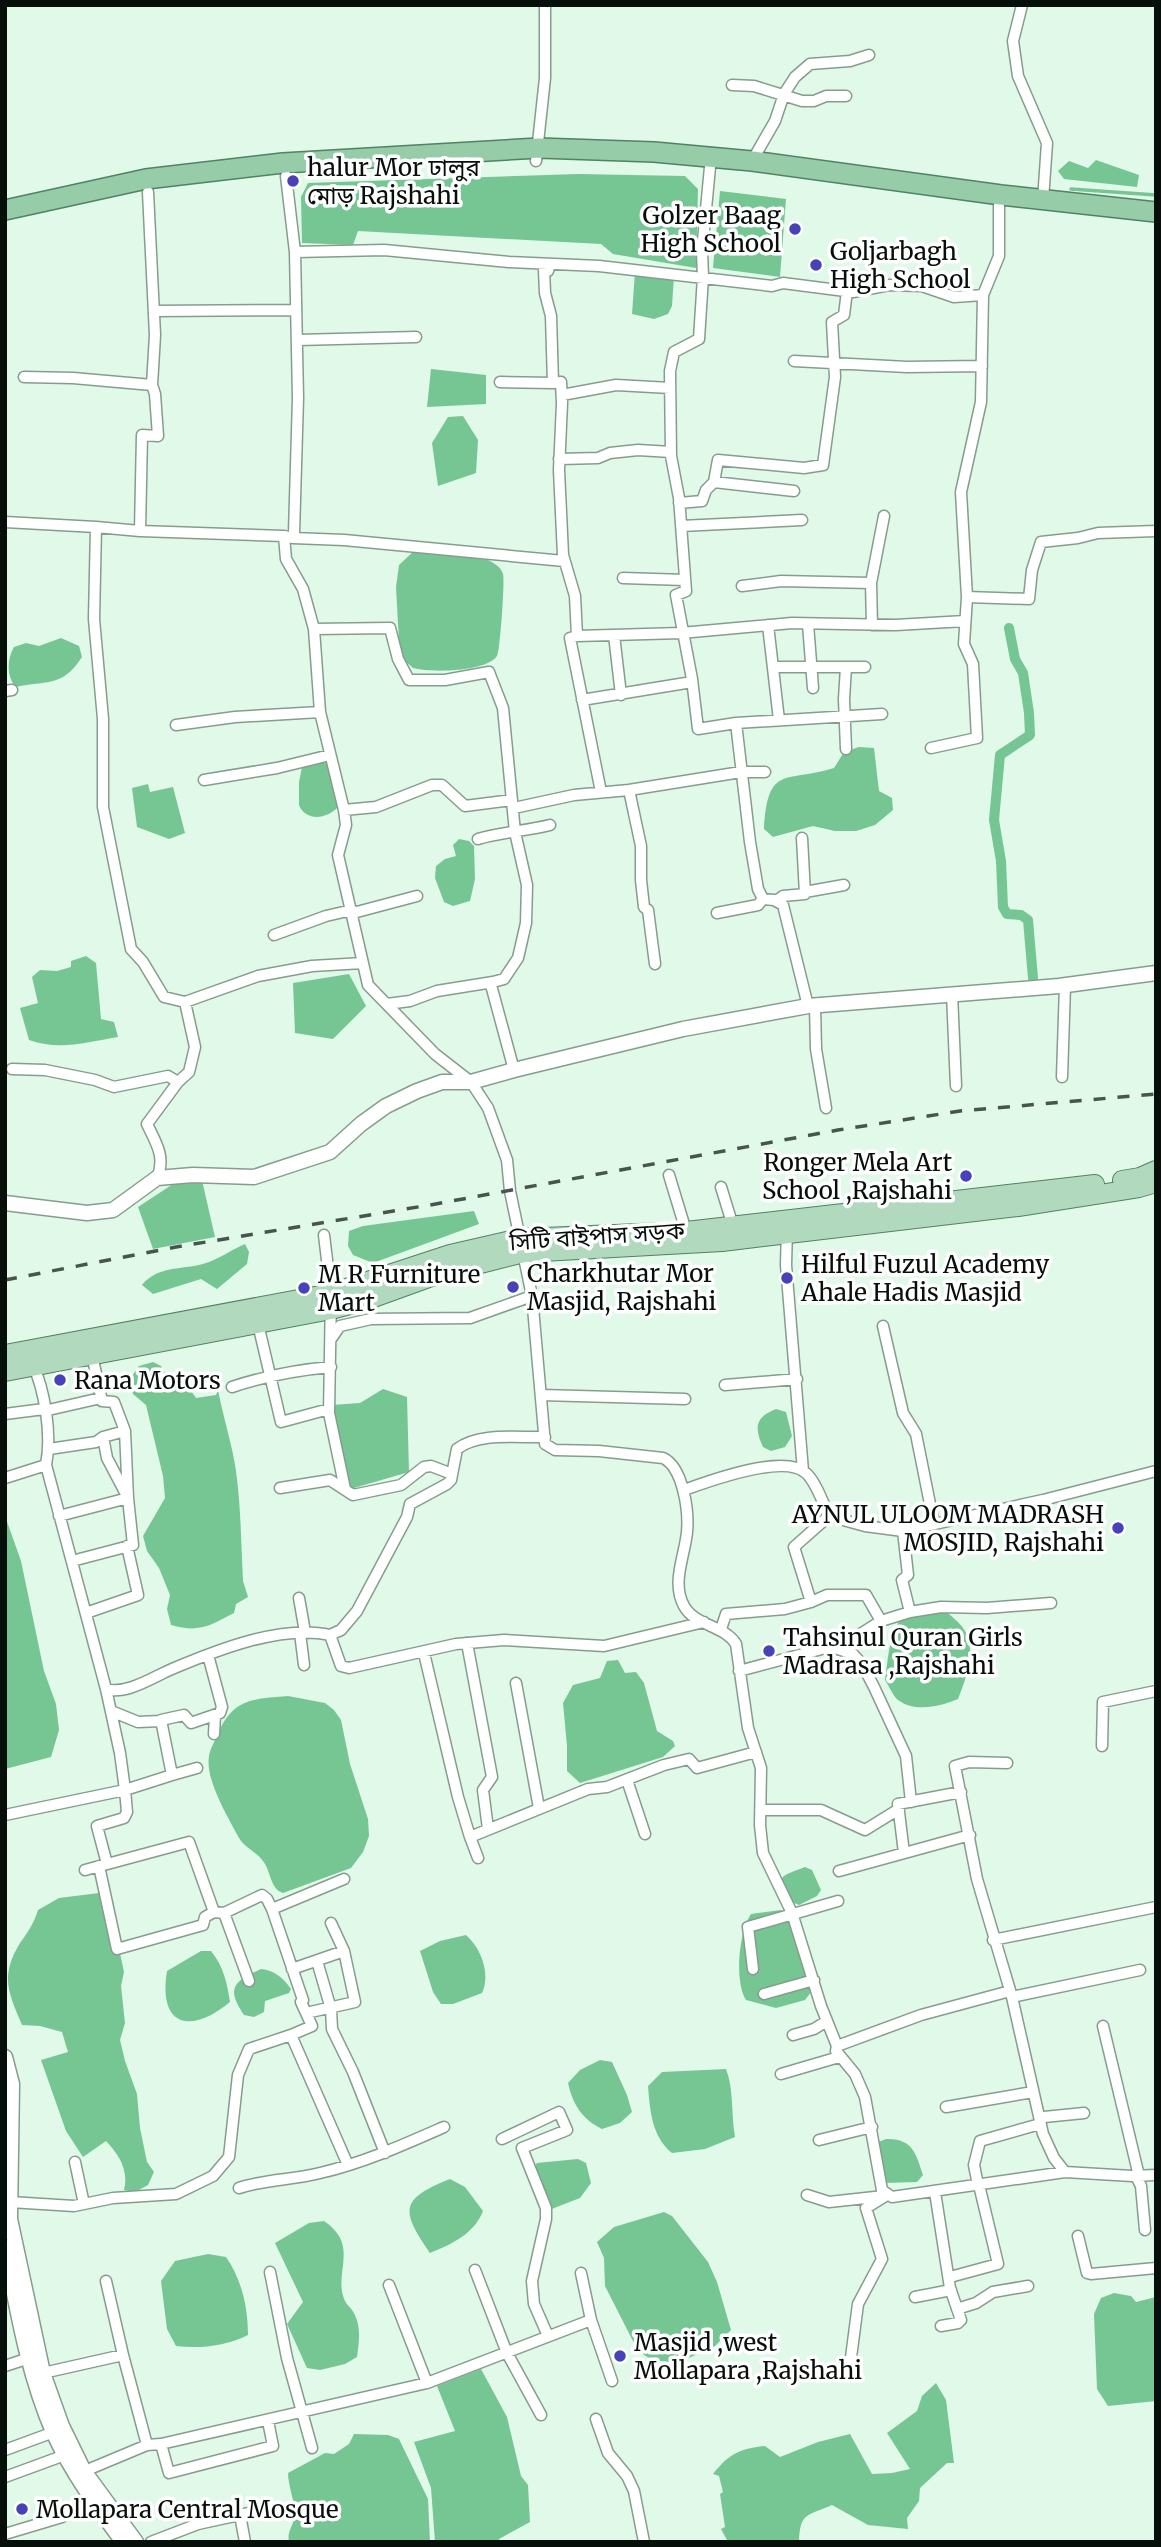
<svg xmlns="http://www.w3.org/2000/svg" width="1161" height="2547" font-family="Merriweather,'Noto Sans Bengali',serif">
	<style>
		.water { fill: #75c693 }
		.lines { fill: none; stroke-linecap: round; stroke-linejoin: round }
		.stream { stroke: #75c693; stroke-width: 3.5 }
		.canal { stroke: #75c693; stroke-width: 10 }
		.minor-casing { stroke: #869d8d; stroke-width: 13 }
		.tertiary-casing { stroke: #869d8d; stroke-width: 17 }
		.primary-casing { stroke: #528163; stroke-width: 20 }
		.trunk-casing { stroke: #528163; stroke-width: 22 }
		.minor { stroke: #fff; stroke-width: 10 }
		.tertiary { stroke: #fff; stroke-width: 14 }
		.primary { stroke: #b0d9be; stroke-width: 18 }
		.trunk { stroke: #96cca8; stroke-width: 19 }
		.rail { stroke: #48554d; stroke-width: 3.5; stroke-dasharray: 12 12; stroke-linecap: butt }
		.poi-dot { fill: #4742b8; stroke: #fff; stroke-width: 2.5 }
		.labels { text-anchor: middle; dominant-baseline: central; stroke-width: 7; stroke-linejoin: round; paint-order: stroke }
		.poi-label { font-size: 24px; fill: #070f0a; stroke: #fff; text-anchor: start }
		.street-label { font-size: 24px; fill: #070f0a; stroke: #fff }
	</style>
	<rect width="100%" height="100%" fill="#e1f9e8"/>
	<path class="water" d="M 1096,160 L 1139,175 L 1137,187 L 1064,179 L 1058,171 L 1069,161 L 1088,168 Z
		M 578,174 L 685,176 L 698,189 L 696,268 L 613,254 L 601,244 L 358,231 L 353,245 L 302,243 L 301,197 L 308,183 Z
		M 720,191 L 786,199 L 780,277 L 713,268 Z
		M 635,272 L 674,276 L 672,306 L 668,314 L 654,319 L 632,314 Z
		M 431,369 L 486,375 L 486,404 L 427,407 Z
		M 463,416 L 478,440 L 476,473 L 438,486 L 432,443 L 448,417 Z
		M 414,551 L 488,560 C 494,563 501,567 503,574 C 505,580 500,652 497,656 C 486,672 431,673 413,668 L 404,660 L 399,642 L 396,587 L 399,565 Z
		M 61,638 L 79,646 L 82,657 C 62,688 47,680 16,687 C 6,677 7,659 14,647 L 26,643 L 39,646 Z
		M 859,747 L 874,748 L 879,791 L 892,798 L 893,810 L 875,825 L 856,831 L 835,831 L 813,826 L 773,837 L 764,829 C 768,764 785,783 834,768 L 844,752 Z
		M 321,760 L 328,765 L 338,807 C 327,819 306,822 299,805 L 299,782 L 302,767 Z
		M 148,784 L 150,792 L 173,787 L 185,833 L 169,839 L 137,827 L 132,788 Z
		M 459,839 L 469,841 L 474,846 L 475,879 L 470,901 L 453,906 L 444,902 L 435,878 L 436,866 L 445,859 L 456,856 L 453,845 Z
		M 86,956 L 96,963 L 101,1019 L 114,1022 L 118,1037 C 87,1042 60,1051 29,1040 L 20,1008 L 38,1003 L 32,977 L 40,970 L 57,971 L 71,967 L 71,961 Z
		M 349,974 L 366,1006 L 333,1039 L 295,1033 L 293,983 Z
		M 201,1176 L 215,1237 L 153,1249 L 138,1207 L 173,1184 Z
		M 474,1211 L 479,1224 L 373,1263 L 353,1255 L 348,1246 L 349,1231 L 363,1226 Z
		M 245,1244 L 249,1252 L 247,1264 L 217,1289 L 201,1279 L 153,1294 L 142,1285 C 159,1264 185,1271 209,1262 C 222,1257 233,1249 245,1244 Z
		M 153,1362 L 161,1366 L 167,1376 L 183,1379 L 196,1398 L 216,1395 L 218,1390 C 223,1417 232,1443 236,1471 C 241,1507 241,1544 243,1581 L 248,1597 L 236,1604 L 234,1613 C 209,1626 199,1633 171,1625 L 167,1609 L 170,1595 L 159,1568 L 147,1551 L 143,1536 L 165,1498 L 163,1476 L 146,1405 L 133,1394 L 130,1379 L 139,1366 Z
		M 383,1389 L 407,1397 L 409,1472 L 347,1490 L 332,1405 L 360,1403 Z
		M 776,1409 L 786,1412 L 792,1436 L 785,1447 L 771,1451 L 763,1447 C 754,1428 755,1417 776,1409 Z
		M 5,1516 L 21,1561 L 44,1671 L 56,1704 L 59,1730 L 51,1757 L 5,1769 Z
		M 924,1611 L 947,1612 C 952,1617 959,1622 963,1628 C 978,1648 966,1679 958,1699 C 941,1706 916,1713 898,1700 C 893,1696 889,1686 885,1680 C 888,1663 889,1624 906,1615 C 911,1612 919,1612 924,1611 Z
		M 618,1660 L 625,1673 L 636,1672 L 644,1683 L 657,1731 L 673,1741 L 675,1746 L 663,1757 L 580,1783 L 567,1771 L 567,1746 L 563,1703 L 573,1685 L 600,1678 L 607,1661 Z
		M 288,1696 L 325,1703 L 334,1710 L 341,1720 L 350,1764 L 368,1819 L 369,1836 L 363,1852 L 351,1868 L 283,1893 C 270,1889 271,1871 263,1861 C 257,1852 245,1848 239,1838 C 228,1817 205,1780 209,1756 C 210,1749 214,1743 217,1736 C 232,1699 251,1699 288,1696 Z
		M 805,1867 L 812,1870 L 821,1890 L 817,1896 L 799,1905 L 787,1900 C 776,1874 780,1877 805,1867 Z
		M 107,1892 L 124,1972 L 121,1986 L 125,2023 L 120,2040 L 125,2061 L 137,2094 L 140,2128 L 147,2162 L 154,2172 L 148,2185 L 135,2192 L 124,2190 C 129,2170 119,2155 106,2141 L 83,2157 L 66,2131 L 41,2060 L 68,2052 L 62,2032 L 40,2026 L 22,2025 C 8,1992 0,1976 20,1943 C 28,1932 34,1923 38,1910 L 59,1898 Z
		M 781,1910 L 790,1919 L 813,1976 L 811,1992 L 805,2000 L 776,2008 L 746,2000 C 734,1981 739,1932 751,1914 Z
		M 466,1935 C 481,1948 491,1974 482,1993 L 453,2004 L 441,2004 L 433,1992 L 420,1951 L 440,1941 Z
		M 201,1951 L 211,1951 C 224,1967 227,1983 230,2002 C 190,2035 158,2026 167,1971 Z
		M 261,1969 C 275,1970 284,1979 291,1989 L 289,1993 L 265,2001 L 264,2012 L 254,2017 L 244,2015 C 226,1988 233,1982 261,1969 Z
		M 600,2060 L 612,2062 L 627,2095 L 632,2112 L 620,2123 L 602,2129 C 582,2119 573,2105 568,2083 L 580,2070 Z
		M 726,2069 C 734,2089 731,2115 735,2137 L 705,2149 L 672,2153 C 652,2137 650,2111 648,2086 L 662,2072 Z
		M 886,2139 C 912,2138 916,2153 923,2175 L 917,2182 L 883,2183 L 873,2144 Z
		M 578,2159 L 586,2163 L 591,2183 L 580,2198 L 549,2210 L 540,2209 C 534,2193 524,2178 537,2163 Z
		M 450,2179 L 465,2187 L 483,2211 C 474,2234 452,2244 430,2253 C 400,2210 400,2199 450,2179 Z
		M 664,2212 L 672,2216 L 708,2262 L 717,2282 L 731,2330 L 715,2346 L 678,2363 L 652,2360 L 638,2351 L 605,2286 L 604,2258 L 597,2242 L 614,2227 Z
		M 324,2221 C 361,2246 332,2273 345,2301 C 346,2304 350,2307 352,2310 C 362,2325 359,2341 357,2357 L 345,2364 L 320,2370 L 307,2368 L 287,2324 L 303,2302 L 275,2243 L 309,2223 Z
		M 208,2254 L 226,2257 C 242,2280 248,2308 248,2335 C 226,2346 199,2349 176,2346 L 167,2329 L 161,2281 L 175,2261 Z
		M 1114,2293 L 1131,2296 L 1136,2302 L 1156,2297 L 1156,2401 L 1108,2406 L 1097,2389 L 1094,2314 L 1101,2298 Z
		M 481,2369 L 507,2417 L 521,2476 L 528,2485 L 530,2522 L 499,2539 L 499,2542 L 435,2542 L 431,2488 L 414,2442 L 455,2431 L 437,2386 Z
		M 936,2383 L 946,2400 L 954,2463 L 947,2463 L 920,2488 L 919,2501 L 907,2518 L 908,2529 L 868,2525 L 832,2505 C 807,2516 800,2512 799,2542 L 728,2542 L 721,2529 L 725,2527 L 720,2494 L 723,2492 L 719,2476 L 713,2474 C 729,2454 739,2449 765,2446 L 780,2457 L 818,2442 L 850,2434 L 872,2474 L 892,2473 L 910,2469 L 887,2433 L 917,2411 L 922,2396 Z
		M 354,2434 L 388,2435 L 399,2439 L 428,2499 L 430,2542 L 289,2542 C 287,2532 292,2528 294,2519 C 297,2506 288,2487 288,2473 L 325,2453 L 334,2454 L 349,2444 Z"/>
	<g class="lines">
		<path class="stream" d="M 1071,189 L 1156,195"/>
		<path class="canal" d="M 1009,628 L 1015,659 L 1023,673 L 1029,713 L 1030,735 L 1000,755 L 994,820 L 1001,861 L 1003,907 L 1007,914 L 1021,915 L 1028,920 L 1033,978"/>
		<defs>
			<path id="minor" d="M 1022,5 L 1013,41 L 1018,76 L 1047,143 L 1043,200
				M 732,85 L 754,86 L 802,101 L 814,101 L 826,96 L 846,96
				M 536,161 L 545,78 L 545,5
				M 752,161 L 775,121 L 784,94 L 795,77 L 810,64 L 850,61 L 869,55
				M 710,167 L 702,251 L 703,277 L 699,339 L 674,352 L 670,371 L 671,456 L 679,498 L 686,591 L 676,595 L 692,679 L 698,729 L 736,723 L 750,842 L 758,889 L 763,899 L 774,900 L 783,905 L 808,1006
				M 286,176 L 295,252 L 384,250 L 509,262 L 599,266 L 772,286 L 783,283 L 853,292 L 889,285 L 922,286 L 954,297 L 983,295
				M 295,252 L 298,398 L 294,533 L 293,538 L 284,536 L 286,559 L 303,589 L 314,629 L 320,712 L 344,810 L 346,825 L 338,855 L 368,985 L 435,1054 L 471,1082 L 488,1108 L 507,1160 L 510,1191 L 532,1296 L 545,1444 L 555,1450 L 599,1451 L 663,1458 C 683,1467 689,1511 687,1532 C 685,1555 671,1583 684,1606 C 695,1626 724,1625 736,1644 L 748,1728 L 761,1768 L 760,1825 L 763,1853 L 792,1913 L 821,2006 L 837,2046 L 836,2051 L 855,2074 L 865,2097 L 882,2190 L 892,2197 L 1065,2172 L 1132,2176 L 1156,2175
				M 550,264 L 548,271 L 544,270 L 545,293 L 551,316 L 553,383 L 561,382 L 562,403 L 559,470 L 563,555 L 575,596 L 577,636 L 570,638 L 601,792
				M 154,311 L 296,310
				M 297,340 L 416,337
				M 794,361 L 907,367 L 982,366
				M 24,377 L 73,378 L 152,385
				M 500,382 L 553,383
				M 562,395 L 616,385 L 670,388
				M 559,459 L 598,458 L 610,453 L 638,450 L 671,452
				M 714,482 L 794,491
				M 679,503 L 702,501 L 706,490 L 714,482 L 718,460 L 804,468 L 823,465 L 835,377 L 832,322 L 844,315 L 847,291
				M 5,522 L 96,527
				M 681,526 L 802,520
				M 140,531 L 142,435 L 158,436 L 155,394 L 152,385 L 155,335 L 148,192
				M 293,538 L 344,540 L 564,561
				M 623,578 L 685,580
				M 742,586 L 781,581 L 871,583
				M 967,597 L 1029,599 L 1032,570 L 1041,542 L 1078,538 L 1098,533 L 1156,531
				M 808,624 L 813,688
				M 768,625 L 779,720
				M 872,625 L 871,583 L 884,516
				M 314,629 L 390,628 L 398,659 L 409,680 L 445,680 L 489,672 L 503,708 L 515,832 L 527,885 L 526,923 L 518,958 L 504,979 L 493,982 L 491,985 L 514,1070
				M 614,635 L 621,695
				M 577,636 L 681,633 L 792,623 L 896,625 L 965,621
				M 774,667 L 865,667
				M 5,691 L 12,690
				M 582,700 L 692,682
				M 736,723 L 882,714
				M 176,725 L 235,717 L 320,712
				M 931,748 L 977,738 L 973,664 L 964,644 L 967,597 L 961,492 L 981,402 L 983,295 L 999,256 L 999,205
				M 846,749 L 844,699 L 846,667
				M 204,780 L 277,768 L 330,755
				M 629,790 L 641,846 L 641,880 L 644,907 L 648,910 L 655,964
				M 514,808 L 574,795 L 629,790 L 741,772 L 765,772
				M 344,810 L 376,807 L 432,785 L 442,785 L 465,806 L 512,800
				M 478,839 C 502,832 526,831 550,825
				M 805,892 L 844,885
				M 776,901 L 783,896 L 805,894 L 802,838
				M 353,913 L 417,896
				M 717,913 L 758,905 L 763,899
				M 274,935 L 326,916 L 352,910
				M 952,994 L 956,1086
				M 185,1002 L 164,997 L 143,962 L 131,949 L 103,807 L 103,719 L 94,619 L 96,527 L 140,531 L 284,536
				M 387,1004 L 410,1001 L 437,991 L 493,982
				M 815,1006 L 816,1049 L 826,1108
				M 12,1069 L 45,1070 L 95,1080 L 114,1087 L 168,1076 L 178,1082
				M 1062,1077 L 1065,986
				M 669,1175 L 686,1231
				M 157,1178 C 166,1157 156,1143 147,1124 L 178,1082 L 189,1072 L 195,1047 L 185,1002 L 258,976 L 312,966 L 363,963
				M 721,1187 L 733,1226
				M 787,1229 L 786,1265 L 803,1471
				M 324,1235 L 331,1293 L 329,1413 L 345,1489
				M 258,1324 L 281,1422 L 329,1409
				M 883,1326 L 903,1413 L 916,1434 L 934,1524
				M 331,1339 L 340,1326 L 371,1319 L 470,1318 L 532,1296
				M 32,1362 C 45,1391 52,1434 46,1465
				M 725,1385 L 797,1379
				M 232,1387 C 265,1376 296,1370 331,1367
				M 541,1395 L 685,1399
				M 44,1411 L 101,1398
				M 5,1414 L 44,1409
				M 49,1449 L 96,1442 L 103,1437
				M 5,1478 L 46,1465 L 106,1689 C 127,1695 153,1677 172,1669 C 217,1650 282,1624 330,1635 L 341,1666 L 349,1668 L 456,1644 L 504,1640 L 604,1646 L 704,1622
				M 280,1488 L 330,1480 L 353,1495 L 401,1485 L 424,1467 L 431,1466 L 452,1474
				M 684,1490 C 709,1481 784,1453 806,1473 C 816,1482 823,1503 829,1516 L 865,1526 L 903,1531 L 908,1575 L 902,1580 L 910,1612
				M 59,1516 L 128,1498 L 125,1431
				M 829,1516 L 794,1547 L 811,1602 L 827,1595 L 866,1595 L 881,1621
				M 903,1531 L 1043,1500 L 1156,1471
				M 72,1561 L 133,1545 L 128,1498 L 107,1458 L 103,1437 L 125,1431 L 114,1402 L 102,1401 L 92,1355
				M 299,1598 L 305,1632
				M 86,1613 L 138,1595 L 127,1546
				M 721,1629 L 726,1614 L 785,1609 L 811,1602
				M 300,1633 L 304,1665
				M 330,1635 L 341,1630 L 357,1611 L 407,1517 L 410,1504 L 447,1484 L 451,1480 L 457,1449 C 479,1432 517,1438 545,1437
				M 467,1643 L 492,1777 L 483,1790 L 488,1829
				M 832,1647 L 853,1654 L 862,1664 L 874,1687 L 906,1756 L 911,1802
				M 424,1653 L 458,1797 L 470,1837
				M 739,1671 L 848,1642 L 881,1621 L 910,1612 L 941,1607 L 987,1608 L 1051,1603
				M 516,1683 L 539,1808
				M 111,1711 L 138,1722 L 161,1721
				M 214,1734 L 215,1715
				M 1102,1746 L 1103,1702 L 1156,1691
				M 1007,1763 L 969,1762 L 955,1766 L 977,1879 L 1012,1997 L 1043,2134 L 1054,2158 L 1065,2172
				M 172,1775 L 197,1768
				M 627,1780 L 645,1834
				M 761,1810 L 821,1810 L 865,1830 L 899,1809
				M 5,1815 L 125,1790 L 120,1753 L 106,1689
				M 904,1853 L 898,1804 L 961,1792
				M 478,1858 L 470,1837 L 588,1789 L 607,1787 L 664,1765 L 689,1759 L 697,1768 L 756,1752
				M 107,1864 L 97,1826 L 124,1818 L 127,1812 L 125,1790 L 172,1775 L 161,1720 L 184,1715 L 191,1723 L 220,1713 L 222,1707 L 208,1655
				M 99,1866 L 117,1949 L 203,1925 L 205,1917 L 214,1912
				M 85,1870 L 189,1842 L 214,1912 L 224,1913 L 262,1895 L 267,1899 L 272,1909 L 344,1879
				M 839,1871 L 970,1835
				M 224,1913 L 249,1981
				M 993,1940 L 1156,1907
				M 317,1961 L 331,2009 L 332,2029 L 353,2072 L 385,2153
				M 292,1969 L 344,1951
				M 753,1969 L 748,1927 L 838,1901
				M 764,1994 L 814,1980
				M 1012,1997 L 1140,1970
				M 306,2013 L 355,2002 L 344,1951 L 331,1923
				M 1103,2026 L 1139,2176
				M 291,2035 L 348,2165
				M 793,2035 L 814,2029 L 827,2021
				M 837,2046 L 921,2015 L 1010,1991
				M 781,2074 L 839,2057
				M 946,2107 L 1033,2092
				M 1040,2121 L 1044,2117 L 1084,2113
				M 502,2139 L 559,2112 L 567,2130 L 522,2148 L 546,2208 L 546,2219 L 532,2281 L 534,2304 L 548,2336
				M 819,2140 L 872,2127
				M 75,2162 L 84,2204
				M 1136,2176 L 1141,2186 L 1145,2230
				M 978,2185 L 974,2165 L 980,2141 L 1040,2124
				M 239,2188 C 265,2179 294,2180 320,2173 C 363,2163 403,2145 444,2127
				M 935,2192 L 950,2288 L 961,2320 L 958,2323 L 941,2326
				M 807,2195 L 829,2202 L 884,2196
				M 10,2202 L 74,2206 L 113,2198 L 176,2194 L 213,2176 L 229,2157 L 238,2075 L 249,2049 L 291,2035 L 312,2026 L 301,2002 L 303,2000 L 272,1909
				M 1078,2236 L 1087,2273 L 1091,2274 L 1156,2268
				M 475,2270 L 507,2353 L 541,2415
				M 270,2272 L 287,2358 L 312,2448
				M 581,2273 L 591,2320 L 612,2381
				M 950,2277 L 998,2264 L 979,2185
				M 106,2281 L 123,2355
				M 389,2285 L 427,2383
				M 915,2297 L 951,2290
				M 957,2309 L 976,2303 L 993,2292 L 1028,2286
				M 850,2365 L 858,2304 L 882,2259 L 866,2208 L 887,2195
				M 5,2366 L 29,2358
				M 43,2373 L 123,2355 L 147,2445
				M 596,2419 L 608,2453 L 627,2476 L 634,2491 L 644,2542
				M 161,2444 L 169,2473 L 273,2446 L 268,2421
				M 5,2450 L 54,2432
				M 80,2473 L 147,2445 L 161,2444 L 427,2383 L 591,2320
				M 5,2477 L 65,2455
				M 240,2515 L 245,2542
				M 5,2534 L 62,2517 L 98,2495
				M 151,2542 L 198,2524 L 267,2509"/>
			<path id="tertiary" d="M 5,1203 L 87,1213 L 113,1210 L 157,1178 L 193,1175 L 254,1177 L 330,1152 L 361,1124 L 386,1106 L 417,1091 L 442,1082 L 471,1082 L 514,1070 L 683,1029 L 808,1006 L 1059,986 L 1156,973
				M 5,2057 L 12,2084 L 10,2219 L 43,2373 L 62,2426 L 84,2471 L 136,2542
				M 5,2247 C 17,2309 28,2375 54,2434 C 72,2473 97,2507 123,2542"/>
			<path id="primary" d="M 1122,1180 L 1140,1177 L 1156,1170
				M 5,1354 L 331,1293 L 450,1254 L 520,1238 L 686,1231 L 1095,1184
				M 5,1372 L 331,1310 L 365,1301 L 437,1275 L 524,1253 L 722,1242 L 1018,1207 L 1139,1188 L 1156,1183"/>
			<path id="trunk" d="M 5,210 L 146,179 L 283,163 L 539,148 L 654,152 L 752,161 L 1001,195 L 1156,212"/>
		</defs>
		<use href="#minor" class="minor-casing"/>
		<use href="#tertiary" class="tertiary-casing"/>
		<use href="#primary" class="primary-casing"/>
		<use href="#trunk" class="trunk-casing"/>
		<use href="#minor" class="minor"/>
		<use href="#tertiary" class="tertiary"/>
		<use href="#primary" class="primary"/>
		<use href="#trunk" class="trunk"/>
		<path class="rail" d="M 5,1280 L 176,1247 L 430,1205 L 838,1130 L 960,1111 L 1156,1094"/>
	</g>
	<g class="poi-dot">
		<circle cx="293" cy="181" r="7"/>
		<circle cx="795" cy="229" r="7"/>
		<circle cx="816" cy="265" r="7"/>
		<circle cx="966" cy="1176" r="7"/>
		<circle cx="787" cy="1278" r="7"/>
		<circle cx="513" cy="1287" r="7"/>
		<circle cx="304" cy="1288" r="7"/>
		<circle cx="60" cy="1380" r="7"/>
		<circle cx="1118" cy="1528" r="7"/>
		<circle cx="769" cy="1651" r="7"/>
		<circle cx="620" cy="2356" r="7"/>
		<circle cx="22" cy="2509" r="7"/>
	</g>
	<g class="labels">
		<g class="poi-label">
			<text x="307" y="167">halur Mor ঢালুর<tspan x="307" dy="28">মোড় Rajshahi</tspan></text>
			<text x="781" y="215" text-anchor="end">Golzer Baag<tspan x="781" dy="28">High School</tspan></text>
			<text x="830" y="251">Goljarbagh<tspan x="830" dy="28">High School</tspan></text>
			<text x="952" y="1162" text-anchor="end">Ronger Mela Art<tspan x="952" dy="28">School ,Rajshahi</tspan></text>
			<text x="801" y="1264">Hilful Fuzul Academy<tspan x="801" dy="28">Ahale Hadis Masjid</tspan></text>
			<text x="527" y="1273">Charkhutar Mor<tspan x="527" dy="28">Masjid, Rajshahi</tspan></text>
			<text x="318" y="1274">M R Furniture<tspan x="318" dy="28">Mart</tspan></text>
			<text x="74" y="1380">Rana Motors</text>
			<text x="1104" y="1514" text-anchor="end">AYNUL ULOOM MADRASH<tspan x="1104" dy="28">MOSJID, Rajshahi</tspan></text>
			<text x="783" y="1637">Tahsinul Quran Girls<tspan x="783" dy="28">Madrasa ,Rajshahi</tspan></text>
			<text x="634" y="2342">Masjid ,west<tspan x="634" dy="28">Mollapara ,Rajshahi</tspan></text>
			<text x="36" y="2509">Mollapara Central Mosque</text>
		</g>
		<g class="street-label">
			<text transform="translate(597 1236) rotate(-4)">সিটি বাইপাস সড়ক</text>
		</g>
	</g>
	<rect width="1161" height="2547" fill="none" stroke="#070f0a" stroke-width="14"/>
</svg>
